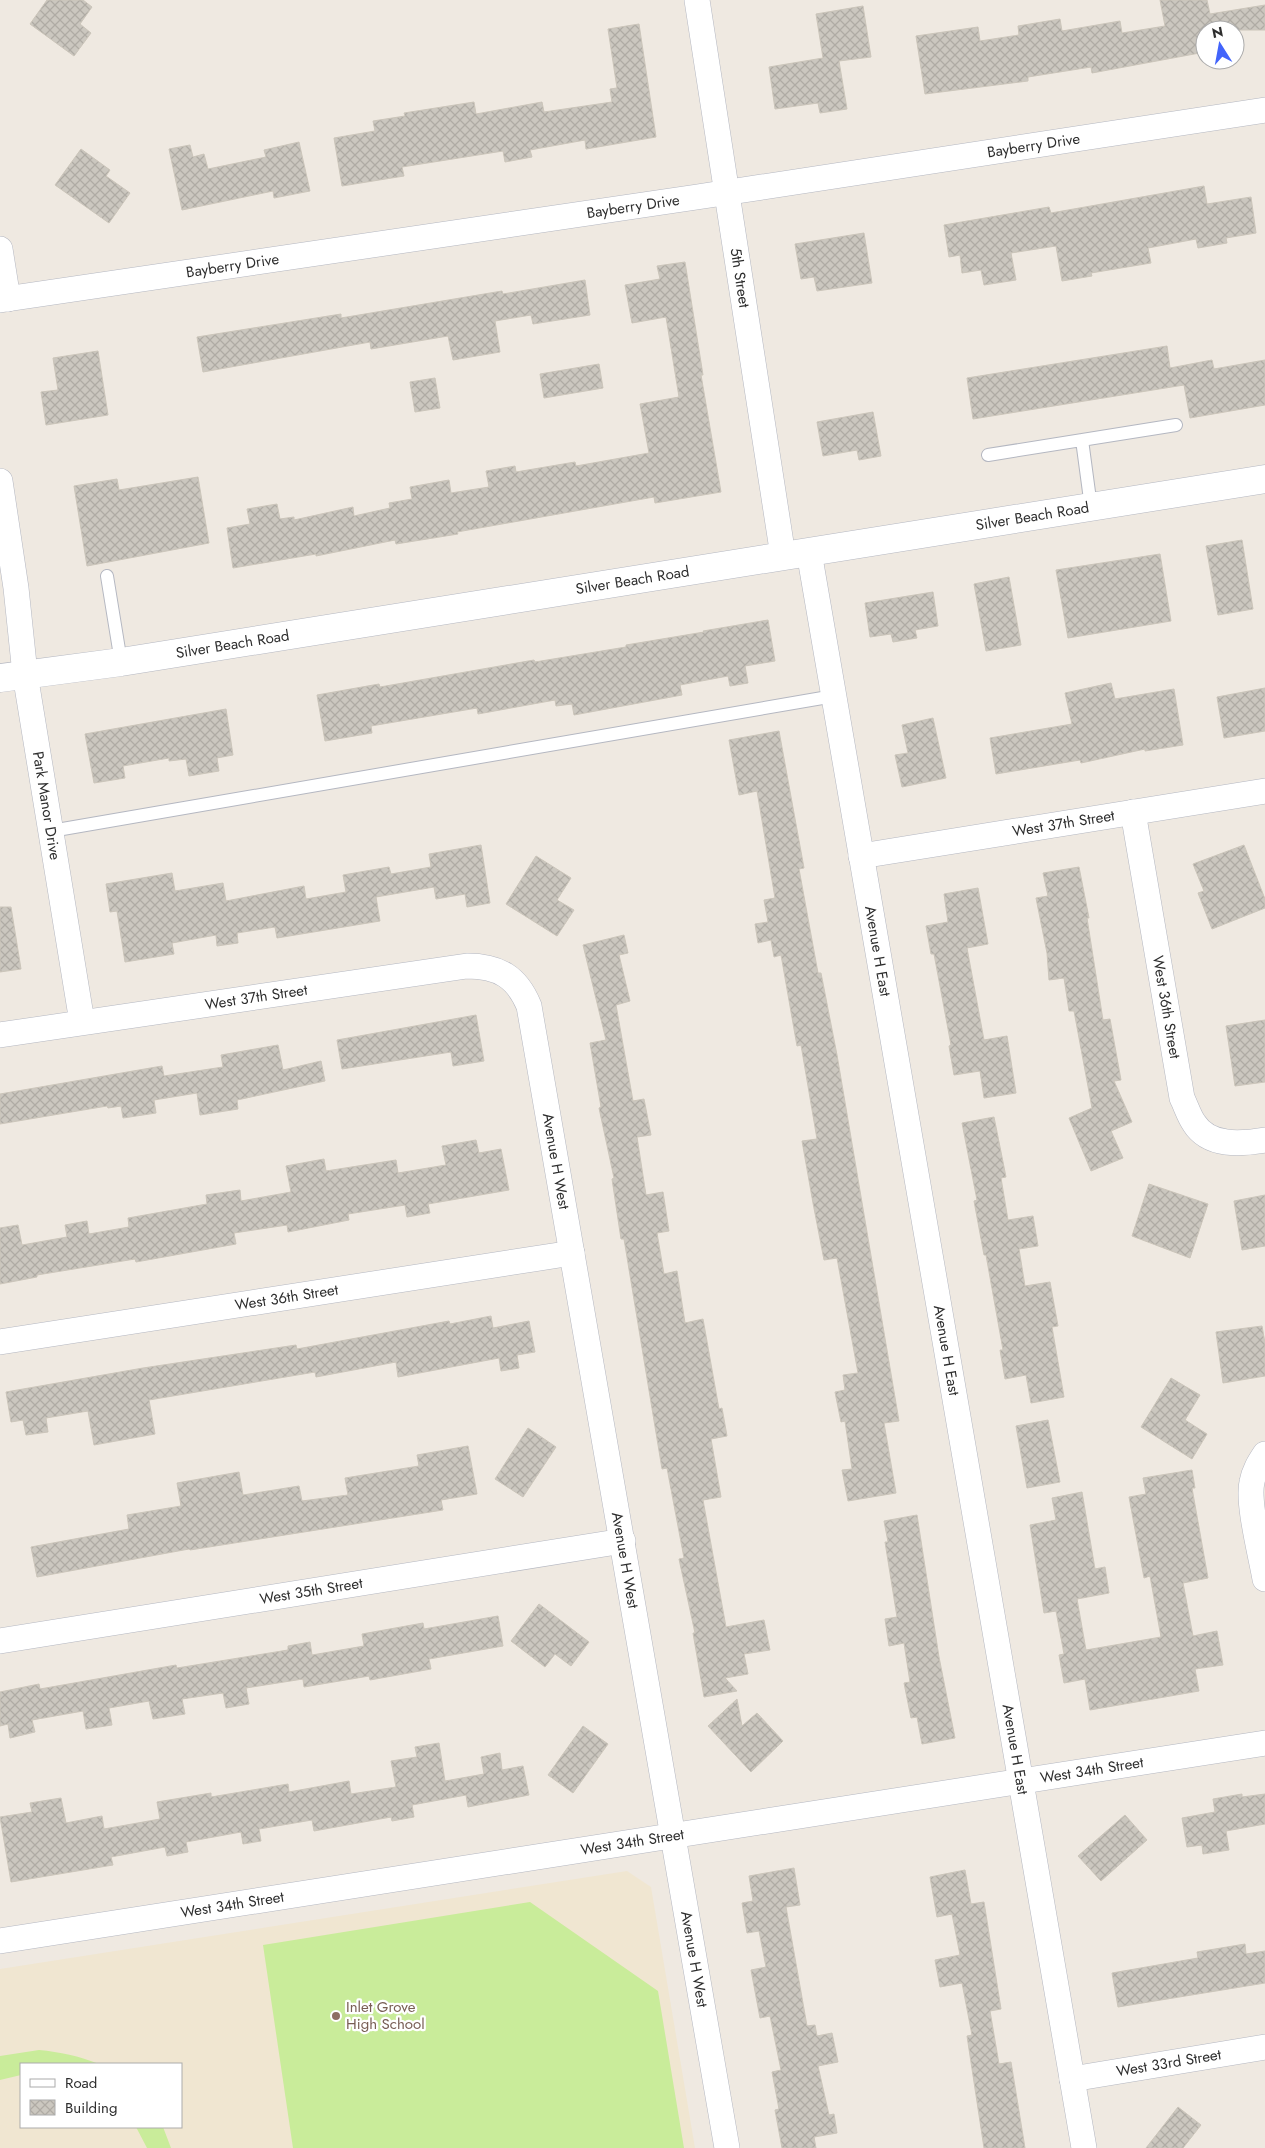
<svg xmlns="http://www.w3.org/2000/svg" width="1265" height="2148" font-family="Jost,sans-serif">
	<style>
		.education { fill: #f0e6d1; fill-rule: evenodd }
		.pitch { fill: #c9ec9a }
		.building { fill: url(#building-cross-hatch); stroke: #cbc5ba }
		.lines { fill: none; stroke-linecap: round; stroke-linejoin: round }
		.service-casing { stroke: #b4b7c1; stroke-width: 14 }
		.minor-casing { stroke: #b4b7c1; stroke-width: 26 }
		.tertiary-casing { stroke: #b4b7c1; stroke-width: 29 }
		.service { stroke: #fff; stroke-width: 12 }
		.minor { stroke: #fff; stroke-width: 25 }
		.tertiary { stroke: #fff; stroke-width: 28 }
		.education-dot { fill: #8d6e63; stroke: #fff; stroke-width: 2 }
		.labels { text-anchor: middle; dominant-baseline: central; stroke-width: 4.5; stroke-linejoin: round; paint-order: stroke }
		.street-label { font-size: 15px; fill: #2e2e2e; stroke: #fff }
		.education-label { font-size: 15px; fill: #785e54; stroke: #fff; text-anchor: start }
	</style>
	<defs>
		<pattern id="building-cross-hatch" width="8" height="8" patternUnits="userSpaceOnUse" patternTransform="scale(1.25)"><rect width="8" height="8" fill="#cbc7bf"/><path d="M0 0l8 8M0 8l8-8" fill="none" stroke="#afaba4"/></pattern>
	</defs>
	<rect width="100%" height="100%" fill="#efe9e1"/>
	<path class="education" d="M 627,1871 L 651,1887 L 695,2148 L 0,2148 L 0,1969 ZM 21,2064 L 181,2064 L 181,2127 L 21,2127 Z"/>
	<path class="pitch" d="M 530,1902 L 658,1991 L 684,2148 L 293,2148 L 263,1945 Z
		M 39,2050 C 60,2052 79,2056 99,2064 L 21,2064 L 21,2075 L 0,2080 L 0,2056 Z
		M 136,2127 L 163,2127 L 171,2148 L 147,2148 Z"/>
	<path class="building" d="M 47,0 L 83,0 L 92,7 L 80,24 L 91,33 L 74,56 L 30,24 Z
		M 1160,0 L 1207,0 L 1210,14 L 1265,5 L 1265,30 L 1205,30 L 1205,52 L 1092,73 L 1091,67 L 1028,77 L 1028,81 L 925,94 L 916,36 L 978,27 L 980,41 L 1019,35 L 1018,26 L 1060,19 L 1062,31 L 1120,21 L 1122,33 L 1165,26 Z
		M 863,6 L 871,57 L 839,61 L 847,109 L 820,113 L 818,103 L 775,109 L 769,67 L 823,58 L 816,14 Z
		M 639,24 L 656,137 L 586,149 L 585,140 L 530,150 L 532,157 L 505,162 L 503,151 L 402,167 L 404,176 L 342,186 L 334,138 L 375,131 L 373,121 L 405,116 L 404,113 L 474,102 L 476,114 L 542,102 L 544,112 L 612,102 L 610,89 L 617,88 L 608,29 Z
		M 299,142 L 310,191 L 274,198 L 273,191 L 182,210 L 169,149 L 190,145 L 193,157 L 204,154 L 208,169 L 266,157 L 264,150 Z
		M 81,149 L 110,170 L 106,176 L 130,193 L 109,223 L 55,185 Z
		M 1204,186 L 1207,204 L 1251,197 L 1256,233 L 1226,238 L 1227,243 L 1198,248 L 1196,239 L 1148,248 L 1151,263 L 1091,273 L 1092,276 L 1062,281 L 1056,246 L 1011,253 L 1016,280 L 984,285 L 981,270 L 962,273 L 960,255 L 949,257 L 944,225 L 1049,207 L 1051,213 Z
		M 864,233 L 872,283 L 817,291 L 814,277 L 801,279 L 795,244 Z
		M 685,262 L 703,375 L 701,375 L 721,492 L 655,503 L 654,497 L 457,532 L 458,534 L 396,544 L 395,540 L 316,556 L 316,554 L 233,568 L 227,528 L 250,524 L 247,509 L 277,504 L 280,519 L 294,517 L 294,520 L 353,507 L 354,516 L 390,508 L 389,503 L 412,499 L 410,487 L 449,480 L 451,493 L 489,487 L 486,471 L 515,466 L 516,472 L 575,462 L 576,466 L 649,453 L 640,404 L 679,397 L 666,317 L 632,323 L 625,285 L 660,279 L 657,266 Z
		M 585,280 L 590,315 L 533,324 L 531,315 L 495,321 L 500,352 L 453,360 L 448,336 L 371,349 L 370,342 L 203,372 L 197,337 L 341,314 L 341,318 L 502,291 L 503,294 Z
		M 1167,346 L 1170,368 L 1212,360 L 1214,369 L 1265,360 L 1265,405 L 1190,418 L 1184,385 L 973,419 L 967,378 Z
		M 98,351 L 108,415 L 46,425 L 41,392 L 58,390 L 53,358 Z
		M 599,364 L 603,388 L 544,398 L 540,374 Z
		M 435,378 L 440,408 L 415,412 L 410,382 Z
		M 873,412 L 881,456 L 859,460 L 857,450 L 823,456 L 817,422 Z
		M 198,477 L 209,543 L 87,566 L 74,486 L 117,479 L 119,490 Z
		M 1242,540 L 1253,609 L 1218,615 L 1206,546 Z
		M 1160,554 L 1171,621 L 1068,638 L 1056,570 Z
		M 1009,577 L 1021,645 L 986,651 L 974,584 Z
		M 933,592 L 938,626 L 915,630 L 917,638 L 893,642 L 891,634 L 870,637 L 865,603 Z
		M 768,620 L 775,661 L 745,666 L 748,683 L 730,686 L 728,676 L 680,685 L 682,695 L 574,715 L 572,704 L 556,706 L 555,700 L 478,714 L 477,708 L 371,726 L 372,733 L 325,741 L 317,695 L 379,684 L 380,687 L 534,660 L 535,662 L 626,647 L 626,645 L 704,632 L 703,631 Z
		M 1111,683 L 1115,699 L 1174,689 L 1183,745 L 1145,751 L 1145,749 L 1081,763 L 1080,760 L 996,774 L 990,738 L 1072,724 L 1065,693 Z
		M 1265,688 L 1265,731 L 1224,738 L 1217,697 Z
		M 226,709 L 233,755 L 217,758 L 219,771 L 189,776 L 186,759 L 169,761 L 169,758 L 123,766 L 125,778 L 94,783 L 85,734 Z
		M 933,718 L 946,778 L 902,787 L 895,755 L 908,753 L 902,725 Z
		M 779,731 L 804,868 L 799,869 L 818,973 L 821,973 L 837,1055 L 899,1421 L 884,1423 L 896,1493 L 848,1501 L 842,1470 L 852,1469 L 845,1421 L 841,1422 L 835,1392 L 845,1390 L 843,1375 L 858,1373 L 837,1258 L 824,1260 L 813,1203 L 802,1141 L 817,1139 L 801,1045 L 797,1046 L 781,955 L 774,957 L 771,940 L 758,943 L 755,924 L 768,922 L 764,900 L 775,898 L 757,791 L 739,795 L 729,740 Z
		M 481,845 L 490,903 L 467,907 L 465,894 L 436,899 L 434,887 L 376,897 L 380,921 L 277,938 L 275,927 L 237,933 L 238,943 L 217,946 L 216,935 L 172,943 L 174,954 L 125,962 L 117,911 L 110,912 L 106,884 L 172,873 L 175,891 L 223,883 L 226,901 L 304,886 L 306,899 L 346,892 L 343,875 L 389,867 L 391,874 L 431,867 L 429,854 Z
		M 1244,845 L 1265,899 L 1265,908 L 1212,929 L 1198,893 L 1204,891 L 1193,864 Z
		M 536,856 L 571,878 L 557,900 L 574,910 L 557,936 L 506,904 Z
		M 1079,867 L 1089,918 L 1087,918 L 1103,1020 L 1110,1019 L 1121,1080 L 1114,1081 L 1132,1122 L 1111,1131 L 1123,1158 L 1091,1171 L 1069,1118 L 1092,1108 L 1074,1011 L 1069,1011 L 1064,978 L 1049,980 L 1047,953 L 1036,898 L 1048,896 L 1043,873 Z
		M 978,888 L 988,944 L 967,948 L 984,1040 L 1007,1036 L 1016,1093 L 984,1098 L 980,1071 L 954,1075 L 949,1046 L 951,1045 L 934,954 L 931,954 L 926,926 L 948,922 L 944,894 Z
		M 0,907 L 11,907 L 21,969 L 0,972 Z
		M 624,935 L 628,953 L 619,955 L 630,1001 L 616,1005 L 633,1101 L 644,1099 L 651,1135 L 637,1137 L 646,1195 L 663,1192 L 669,1231 L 657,1233 L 664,1274 L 677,1271 L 685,1323 L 703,1319 L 719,1409 L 722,1408 L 727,1436 L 711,1439 L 721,1497 L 703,1500 L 726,1627 L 764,1620 L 770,1650 L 744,1654 L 748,1674 L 725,1678 L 737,1691 L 704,1697 L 693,1633 L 695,1633 L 679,1559 L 684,1558 L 667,1468 L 662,1469 L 624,1239 L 621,1239 L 612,1179 L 614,1178 L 599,1108 L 601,1107 L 590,1043 L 606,1040 L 583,945 Z
		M 476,1015 L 484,1061 L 453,1066 L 451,1052 L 342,1069 L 337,1040 Z
		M 1265,1020 L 1265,1082 L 1235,1086 L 1226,1026 Z
		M 278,1045 L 283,1070 L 321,1061 L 325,1081 L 237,1100 L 238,1109 L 200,1115 L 197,1093 L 154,1100 L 156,1113 L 123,1118 L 121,1106 L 108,1108 L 107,1106 L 0,1124 L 0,1094 L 162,1066 L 164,1076 L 223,1067 L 221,1055 Z
		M 994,1117 L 1006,1177 L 1001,1178 L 1008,1220 L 1033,1216 L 1038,1246 L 1019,1249 L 1025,1286 L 1050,1282 L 1058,1326 L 1052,1327 L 1064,1397 L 1031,1403 L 1026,1375 L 1005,1379 L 1000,1350 L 1003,1350 L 986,1255 L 984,1255 L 974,1201 L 977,1200 L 962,1123 Z
		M 476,1140 L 479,1153 L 501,1149 L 509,1190 L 428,1204 L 430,1213 L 407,1217 L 405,1205 L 348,1214 L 349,1220 L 288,1232 L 287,1225 L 234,1233 L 236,1244 L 136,1262 L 135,1259 L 37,1275 L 37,1277 L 0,1284 L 0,1228 L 18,1225 L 22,1245 L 67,1237 L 65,1225 L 87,1221 L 89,1234 L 129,1227 L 128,1218 L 207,1204 L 206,1195 L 240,1190 L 241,1201 L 291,1192 L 286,1166 L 324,1159 L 326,1171 L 396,1160 L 398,1173 L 446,1165 L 442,1146 Z
		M 1149,1184 L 1208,1204 L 1190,1258 L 1132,1236 Z
		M 1265,1195 L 1265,1246 L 1242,1250 L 1234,1201 Z
		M 491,1316 L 493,1328 L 529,1321 L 535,1352 L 517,1355 L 519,1368 L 501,1371 L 499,1358 L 398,1377 L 396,1362 L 316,1377 L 315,1372 L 149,1400 L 155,1434 L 94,1445 L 88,1411 L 46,1418 L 48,1432 L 26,1435 L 23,1420 L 11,1422 L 6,1392 L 143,1368 L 296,1345 L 297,1349 L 449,1321 L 450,1324 Z
		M 1262,1326 L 1265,1343 L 1265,1376 L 1223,1383 L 1216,1332 Z
		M 1171,1378 L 1200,1395 L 1185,1420 L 1207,1434 L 1192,1459 L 1141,1427 Z
		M 1048,1420 L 1060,1482 L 1027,1488 L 1016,1426 Z
		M 528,1428 L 556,1447 L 523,1497 L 495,1479 Z
		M 468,1446 L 477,1494 L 441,1500 L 443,1510 L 190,1550 L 189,1549 L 37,1577 L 31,1547 L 129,1529 L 127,1515 L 181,1506 L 177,1483 L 239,1472 L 243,1495 L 299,1486 L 302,1501 L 348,1495 L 345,1478 L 419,1466 L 417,1455 Z
		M 1192,1470 L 1195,1488 L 1192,1488 L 1208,1578 L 1183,1583 L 1193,1636 L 1217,1631 L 1223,1665 L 1195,1669 L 1199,1691 L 1090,1710 L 1085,1679 L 1064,1683 L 1059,1655 L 1064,1654 L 1056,1611 L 1044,1613 L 1030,1525 L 1056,1520 L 1052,1498 L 1082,1492 L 1095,1569 L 1105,1567 L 1109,1593 L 1077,1599 L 1086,1650 L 1161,1637 L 1150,1576 L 1144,1578 L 1129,1497 L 1146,1494 L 1143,1478 Z
		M 917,1515 L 939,1657 L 955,1738 L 922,1744 L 917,1717 L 911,1718 L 904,1683 L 910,1682 L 904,1643 L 889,1646 L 885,1619 L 897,1617 L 885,1542 L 888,1542 L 884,1521 Z
		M 539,1604 L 589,1642 L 571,1666 L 555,1654 L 545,1667 L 511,1641 Z
		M 498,1616 L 503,1646 L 429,1659 L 431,1669 L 370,1680 L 369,1676 L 304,1687 L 303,1679 L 246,1688 L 249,1704 L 226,1708 L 223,1693 L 182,1699 L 185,1714 L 153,1719 L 149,1701 L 109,1708 L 112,1725 L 86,1729 L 83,1711 L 32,1720 L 35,1732 L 10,1738 L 8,1724 L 0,1726 L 0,1692 L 39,1684 L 40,1689 L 176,1665 L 177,1668 L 288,1650 L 288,1646 L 310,1642 L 312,1655 L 364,1646 L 362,1634 L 423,1623 L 424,1629 Z
		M 737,1699 L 742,1726 L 757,1713 L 783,1741 L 751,1772 L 708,1726 Z
		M 583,1726 L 608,1744 L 573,1793 L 548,1775 Z
		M 439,1743 L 445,1781 L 484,1774 L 481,1757 L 500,1753 L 502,1770 L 523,1766 L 529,1795 L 468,1807 L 466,1795 L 412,1805 L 414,1817 L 392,1821 L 391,1817 L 314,1831 L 312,1820 L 259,1829 L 261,1841 L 243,1844 L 241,1832 L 186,1842 L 188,1852 L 167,1856 L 165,1847 L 111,1857 L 113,1865 L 11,1882 L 0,1817 L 32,1812 L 30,1803 L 61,1798 L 66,1823 L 102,1816 L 104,1829 L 160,1819 L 157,1802 L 211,1793 L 211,1797 L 288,1784 L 289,1792 L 349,1781 L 351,1794 L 396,1787 L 391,1761 L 417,1757 L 415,1747 Z
		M 1242,1794 L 1242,1797 L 1265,1794 L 1265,1824 L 1226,1831 L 1229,1850 L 1203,1854 L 1202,1845 L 1187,1847 L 1182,1818 L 1215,1812 L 1213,1799 Z
		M 1125,1815 L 1147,1840 L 1101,1881 L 1078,1856 Z
		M 794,1868 L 800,1905 L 786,1907 L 807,2026 L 815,2025 L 817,2036 L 832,2033 L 838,2062 L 818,2066 L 829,2115 L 834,2114 L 837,2133 L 814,2137 L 816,2148 L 782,2148 L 775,2110 L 779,2109 L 772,2072 L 781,2070 L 770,2016 L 760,2018 L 751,1970 L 766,1967 L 759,1931 L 747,1933 L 742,1903 L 753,1901 L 749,1876 Z
		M 965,1870 L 971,1904 L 984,1902 L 1001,2009 L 990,2011 L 999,2064 L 1011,2062 L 1025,2148 L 984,2148 L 967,2036 L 972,2035 L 962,1983 L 940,1987 L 935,1960 L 960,1955 L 952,1914 L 937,1917 L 930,1877 Z
		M 1245,1944 L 1246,1954 L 1265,1951 L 1265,1983 L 1118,2007 L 1112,1973 L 1198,1958 L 1197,1952 Z
		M 1178,2107 L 1201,2125 L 1183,2148 L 1146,2148 Z"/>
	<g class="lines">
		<defs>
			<path id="service" d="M 1082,440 L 1091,507
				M 988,455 L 1176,425
				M 107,576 L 121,662
				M 51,831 L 834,696"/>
			<g id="minor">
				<path id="s1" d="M 697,0 L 783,556"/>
				<path d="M 0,249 L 8,299"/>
				<path id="s2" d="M 0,300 L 697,197 L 1265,110"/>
				<path id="s3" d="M 0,481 L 16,588 L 25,674 L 82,1022"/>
				<path id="s4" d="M 809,552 L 1084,2148"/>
				<path id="s5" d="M 1133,812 L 1182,1098 C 1186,1106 1189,1116 1194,1123 C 1209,1147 1241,1144 1265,1140"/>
				<path id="s6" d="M 861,856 L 1265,791"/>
				<path id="s7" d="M 0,1035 L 467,966 C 499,966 517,977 529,1006 L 727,2148"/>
				<path id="s8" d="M 0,1342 L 572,1253"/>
				<path d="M 1265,1454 C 1259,1463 1254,1471 1252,1482 C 1247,1502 1261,1556 1265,1579"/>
				<path id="s9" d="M 0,1641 L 623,1541"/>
				<path id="s10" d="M 0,1941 L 1265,1743"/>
				<path id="s11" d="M 1072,2079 L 1265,2047"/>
			</g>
			<g id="tertiary">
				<path id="s12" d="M 0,678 L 121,662 L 1265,479"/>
			</g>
		</defs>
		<use href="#service" class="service-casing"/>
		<use href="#minor" class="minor-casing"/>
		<use href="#tertiary" class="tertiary-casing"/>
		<use href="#service" class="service"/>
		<use href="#minor" class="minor"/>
		<use href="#tertiary" class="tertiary"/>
	</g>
	<circle class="education-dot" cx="336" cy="2016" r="5"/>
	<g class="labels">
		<g class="street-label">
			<text stroke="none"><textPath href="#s2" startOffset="1045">Bayberry Drive</textPath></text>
			<text stroke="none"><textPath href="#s2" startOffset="640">Bayberry Drive</textPath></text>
			<text stroke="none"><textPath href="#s2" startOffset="235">Bayberry Drive</textPath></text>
			<text stroke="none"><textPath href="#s1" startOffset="281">5th Street</textPath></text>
			<text stroke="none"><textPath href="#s12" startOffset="1045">Silver Beach Road</textPath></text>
			<text stroke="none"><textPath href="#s12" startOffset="640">Silver Beach Road</textPath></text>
			<text stroke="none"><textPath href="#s12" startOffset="235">Silver Beach Road</textPath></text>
			<text stroke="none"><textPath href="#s3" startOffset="328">Park Manor Drive</textPath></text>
			<text stroke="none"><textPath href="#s6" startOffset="205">West 37th Street</textPath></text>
			<text stroke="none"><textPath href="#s4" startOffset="405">Avenue H East</textPath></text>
			<text stroke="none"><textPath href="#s7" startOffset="259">West 37th Street</textPath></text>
			<text stroke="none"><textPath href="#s5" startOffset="198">West 36th Street</textPath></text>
			<text stroke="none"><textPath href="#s7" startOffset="709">Avenue H West</textPath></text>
			<text stroke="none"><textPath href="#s8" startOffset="290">West 36th Street</textPath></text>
			<text stroke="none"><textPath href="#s4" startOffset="810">Avenue H East</textPath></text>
			<text stroke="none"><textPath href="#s7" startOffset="1114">Avenue H West</textPath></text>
			<text stroke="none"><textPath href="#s9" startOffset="315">West 35th Street</textPath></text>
			<text stroke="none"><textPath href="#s4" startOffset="1215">Avenue H East</textPath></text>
			<text stroke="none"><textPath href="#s10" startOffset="1105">West 34th Street</textPath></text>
			<text stroke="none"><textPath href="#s10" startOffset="640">West 34th Street</textPath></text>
			<text stroke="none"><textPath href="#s10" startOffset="235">West 34th Street</textPath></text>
			<text stroke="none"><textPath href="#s7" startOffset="1519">Avenue H West</textPath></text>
			<text stroke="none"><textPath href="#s11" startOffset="98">West 33rd Street</textPath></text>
		</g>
		<g class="education-label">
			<text x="346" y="2007">Inlet Grove<tspan x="346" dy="17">High School</tspan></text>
		</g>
	</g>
	<rect x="20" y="2063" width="162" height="65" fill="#ffffff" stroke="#ababab"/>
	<rect x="30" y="2079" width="25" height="8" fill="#ffffff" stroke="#ababab"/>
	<text x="65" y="2088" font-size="15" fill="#2e2e2e">Road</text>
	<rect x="30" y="2100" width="25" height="15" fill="url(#building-cross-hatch)" stroke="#ababab"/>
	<text x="65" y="2113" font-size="15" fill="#2e2e2e">Building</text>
	<g transform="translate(1220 45) rotate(349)"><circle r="24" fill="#ffffff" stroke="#ababab"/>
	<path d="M0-4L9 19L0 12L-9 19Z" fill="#4264fb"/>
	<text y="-8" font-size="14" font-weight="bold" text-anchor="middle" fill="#2e2e2e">N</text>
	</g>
</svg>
